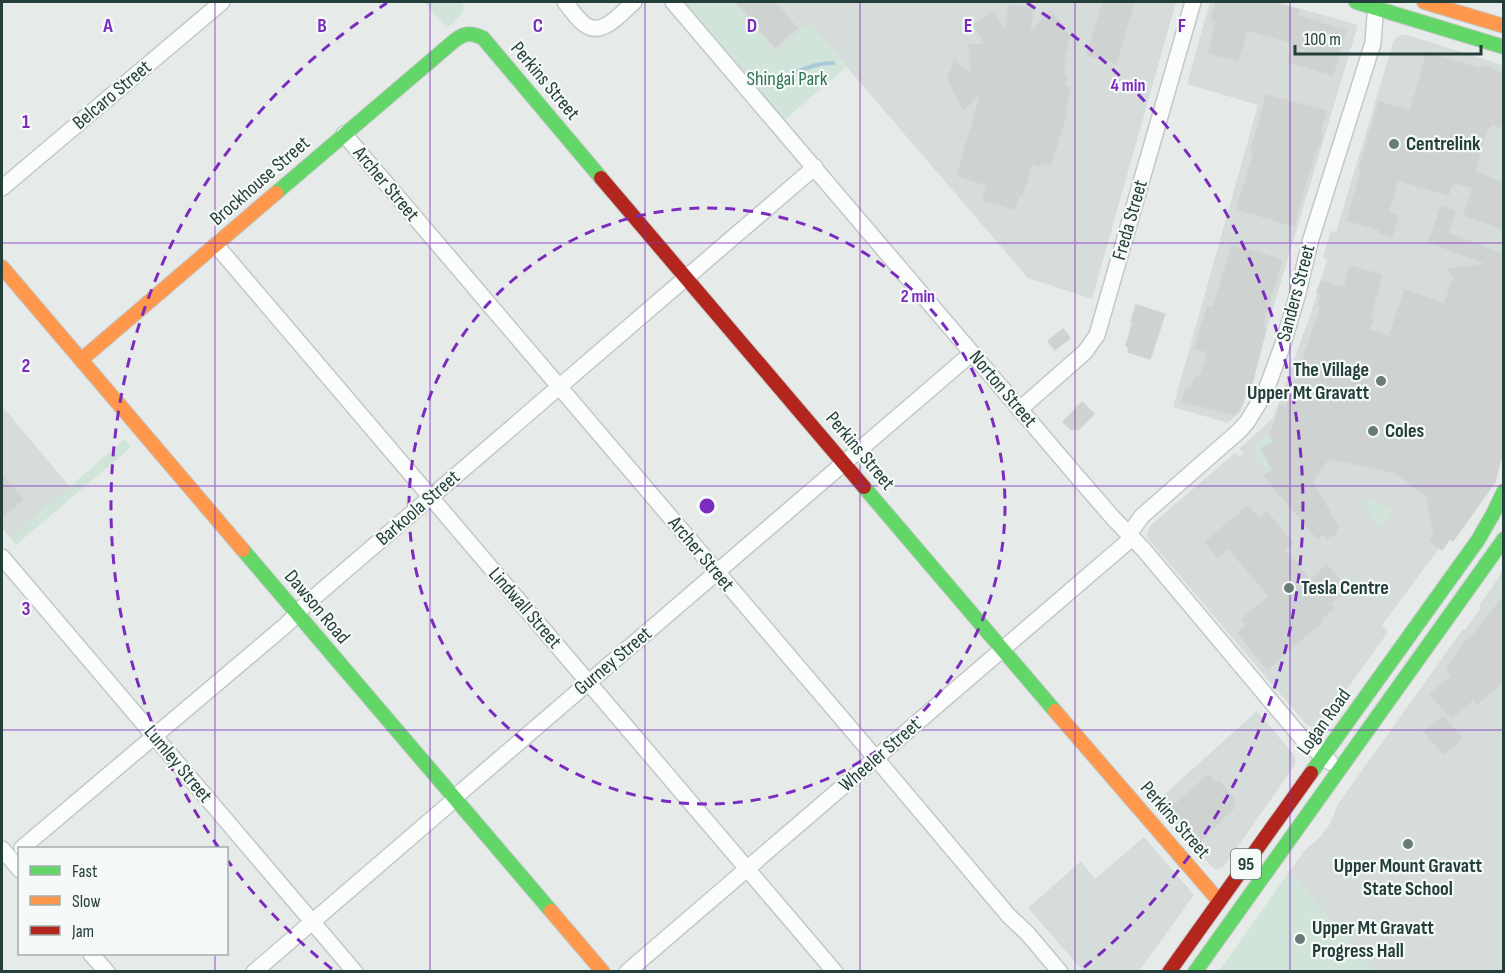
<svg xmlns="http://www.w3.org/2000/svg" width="1505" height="973" font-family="'Sofia Sans Condensed',sans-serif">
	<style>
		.built { fill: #d5dcda }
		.green { fill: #d0e4d9 }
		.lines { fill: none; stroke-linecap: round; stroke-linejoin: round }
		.stream { stroke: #a9cbd8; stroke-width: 4 }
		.building { fill: #ced2d1; stroke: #cfd4d3; stroke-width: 1.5 }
		.street-casing { stroke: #c3c8c7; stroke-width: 18 }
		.fast-casing { stroke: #c2c9c7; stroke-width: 16 }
		.slow-casing { stroke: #c2c9c7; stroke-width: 16 }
		.jam-casing { stroke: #c2c9c7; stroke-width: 16 }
		.street { stroke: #fbfcfc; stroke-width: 15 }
		.fast { stroke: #63d668; stroke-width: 14 }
		.slow { stroke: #ff974d; stroke-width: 14 }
		.jam { stroke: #b3261e; stroke-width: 14 }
		.grid { fill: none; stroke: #7b2cbf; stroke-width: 1.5; stroke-opacity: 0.55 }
		.ring { fill: none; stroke: #7b2cbf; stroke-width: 3; stroke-dasharray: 10 8 }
		.poi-dot { fill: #687b78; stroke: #f5faf8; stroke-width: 2 }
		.labels { text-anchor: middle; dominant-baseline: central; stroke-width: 4.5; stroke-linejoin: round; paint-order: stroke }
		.shield { fill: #f5faf8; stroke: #637774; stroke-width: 1.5 }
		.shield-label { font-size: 18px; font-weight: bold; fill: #243f3b }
		.park-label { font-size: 20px; fill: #2f7453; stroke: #f5faf8 }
		.street-label { font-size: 20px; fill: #243f3b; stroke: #f5faf8 }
		.poi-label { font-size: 20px; font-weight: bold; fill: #243f3b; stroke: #f5faf8; text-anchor: start }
		.grid-label { font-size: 20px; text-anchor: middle; font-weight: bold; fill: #7b2cbf; stroke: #f5faf8; stroke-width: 4.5; stroke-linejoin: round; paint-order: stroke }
		.centre { fill: #7b2cbf; stroke: #f5faf8; stroke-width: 3 }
		.ring-label { font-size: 18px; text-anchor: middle; font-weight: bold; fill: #7b2cbf; stroke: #f5faf8; stroke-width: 4.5; stroke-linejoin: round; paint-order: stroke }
	</style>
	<rect width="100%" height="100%" fill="#e6ebea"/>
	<path class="built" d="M 734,2 L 1176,2 L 1092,299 L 1028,278 L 810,24 L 776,52 Z
		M 1210,2 L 1276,2 L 1358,25 L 1253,375 L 1241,411 L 1228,423 L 1173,407 L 1258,105 L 1187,84 Z
		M 1401,35 L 1407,35 L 1503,65 L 1503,441 L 1490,480 L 1382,625 L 1388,632 L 1322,724 L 1315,727 L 1309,726 L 1305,723 L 1150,541 L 1147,536 L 1148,530 L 1151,525 L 1235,453 L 1239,456 L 1241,455 L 1243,453 L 1239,449 L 1273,418 L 1311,313 L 1327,260 L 1323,257 L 1331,231 L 1336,232 L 1393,43 L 1396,38 Z
		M 2,406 L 70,487 L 10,538 L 2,528 Z
		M 1503,571 L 1503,971 L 1375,971 L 1289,872 L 1304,851 L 1320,837 L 1330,824 L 1338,804 L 1463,629 L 1465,630 L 1481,608 L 1479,606 Z
		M 1257,711 L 1295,756 L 1295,765 L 1224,866 L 1218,870 L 1213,868 L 1155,803 Z
		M 1144,837 L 1194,895 L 1139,971 L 1083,971 L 1028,908 L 1081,861 L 1095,879 Z"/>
	<path class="green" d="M 424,2 L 461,2 L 464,5 L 462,14 L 447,28 Z
		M 682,2 L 734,2 L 776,52 L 809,23 L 846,67 L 783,121 Z
		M 1270,436 L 1274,442 L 1275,469 C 1251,470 1247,441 1270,436 Z
		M 125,439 L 131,447 L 16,545 L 10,538 Z
		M 1362,499 L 1382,503 L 1393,512 L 1379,529 Z
		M 1289,872 L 1375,971 L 1219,971 Z"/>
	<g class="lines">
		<path class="stream" d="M 759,81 C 764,81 769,80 774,79 C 797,75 808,63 833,63"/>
	</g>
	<path class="building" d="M 736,2 L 775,2 L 797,28 L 775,47 Z
		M 1103,2 L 1134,2 L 1116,63 L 1087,55 Z
		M 1216,2 L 1272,2 L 1299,10 L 1297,16 L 1346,30 L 1333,75 L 1288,62 L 1293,43 L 1247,30 L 1238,61 L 1208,53 L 1217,21 L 1211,20 Z
		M 1009,5 L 1033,8 L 1030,34 L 1049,12 L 1064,25 L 1061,28 L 1070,37 L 1063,60 L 1066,60 L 1062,75 L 1067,76 L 1064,86 L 1070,88 L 1065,110 L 1067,111 L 1051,165 L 1041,162 L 1040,166 L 1032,163 L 1022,196 L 1019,195 L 1015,209 L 983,200 L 987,185 L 957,176 L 982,90 L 963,110 L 948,79 L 954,61 L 971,73 L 969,45 L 985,44 L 973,25 L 993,12 L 1006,31 Z
		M 1427,53 L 1481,69 L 1482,66 L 1503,73 L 1503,128 L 1491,124 L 1489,129 L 1487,128 L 1475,172 L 1503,183 L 1503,229 L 1464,215 L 1473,188 L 1453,182 L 1448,195 L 1398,180 L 1388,213 L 1398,216 L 1392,237 L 1379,233 L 1380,230 L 1347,220 L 1362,170 L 1359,169 L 1379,102 L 1410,111 Z
		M 1266,95 L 1326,111 L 1321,129 L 1322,138 L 1316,151 L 1306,180 L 1294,226 L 1237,209 L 1254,152 L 1251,151 Z
		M 1441,206 L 1455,211 L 1448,233 L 1503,254 L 1503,450 L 1495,482 L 1453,541 L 1450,538 L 1442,550 L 1430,541 L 1434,535 L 1427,496 L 1395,473 L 1329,458 L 1312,482 L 1338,526 L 1335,534 L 1327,538 L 1324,534 L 1317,538 L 1264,476 L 1273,470 L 1261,449 L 1274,442 L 1270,435 L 1280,405 L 1286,407 L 1318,315 L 1321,306 L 1318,305 L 1321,293 L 1317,292 L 1321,281 L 1344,288 L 1350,266 L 1382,275 L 1370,317 L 1373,318 L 1369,330 L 1389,336 L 1405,290 L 1444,304 L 1454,277 L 1447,269 L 1487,264 L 1429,242 Z
		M 1232,245 L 1282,260 L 1264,320 L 1263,329 L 1266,329 L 1252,384 L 1245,394 L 1242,404 L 1235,415 L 1182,401 L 1186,389 L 1191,390 L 1195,376 L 1200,377 L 1208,352 L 1195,348 L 1207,306 L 1213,308 Z
		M 1136,305 L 1165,314 L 1150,359 L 1128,352 L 1129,348 L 1126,346 L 1133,322 L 1131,322 Z
		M 1063,329 L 1070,338 L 1055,350 L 1048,341 Z
		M 1082,402 L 1094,414 L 1078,430 L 1075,427 L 1072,430 L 1063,422 Z
		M 2,475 L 23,499 L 2,517 Z
		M 1248,506 L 1259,519 L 1267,512 L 1293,543 L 1284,549 L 1310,580 L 1327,565 L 1347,589 L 1330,604 L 1334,608 L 1321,619 L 1323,621 L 1267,669 L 1238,633 L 1247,625 L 1242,619 L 1269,596 L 1228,548 L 1217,557 L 1205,542 Z
		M 1503,597 L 1503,682 L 1477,704 L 1473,700 L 1451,718 L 1430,694 L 1452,676 L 1447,669 L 1470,635 L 1471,638 Z
		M 1443,716 L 1462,738 L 1443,754 L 1424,732 Z
		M 1208,775 L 1216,784 L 1219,781 L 1235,800 L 1231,802 L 1235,807 L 1200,841 L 1189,829 L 1184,834 L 1173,821 L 1178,816 L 1171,808 Z"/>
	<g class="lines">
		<defs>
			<path id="street" d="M 565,2 C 571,9 578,21 587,26 C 604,36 623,11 634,2
				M 673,2 L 1075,474 L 1114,519 L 1144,550 L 1306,743 L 1330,762
				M 344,134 L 879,762 L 1008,915 L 1028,934 L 1060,972
				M 2,188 L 222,2
				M 216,245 L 835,972
				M 1020,409 L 1085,352 L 1097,335 L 1193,2
				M 1129,534 L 1142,516 L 1239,431 L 1247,422 L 1265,393 L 1283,344 L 1298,293 L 1310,242 L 1373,43 L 1376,2
				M 2,557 L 355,972
				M 22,848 L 287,624 L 304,606 L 815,167
				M 2,849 L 20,870
				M 91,954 L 107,972
				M 254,972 L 447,806 L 461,792 L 972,353
				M 627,972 L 1132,538"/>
			<path id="fast" d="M 1356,2 L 1504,47
				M 276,193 L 454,41 C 464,33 471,32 483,38 L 601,178
				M 864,487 L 1055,711
				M 243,550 L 551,911
				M 1311,773 L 1478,540 L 1493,514 L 1504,491
				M 1195,972 L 1504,539"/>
			<path id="slow" d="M 1424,2 L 1504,26
				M 2,267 L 243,550
				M 81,360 L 276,193
				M 1055,711 L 1219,901
				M 551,911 L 603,972"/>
			<path id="jam" d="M 601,178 L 864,487
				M 1169,972 L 1311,773"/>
		</defs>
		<use href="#street" class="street-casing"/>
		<use href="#fast" class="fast-casing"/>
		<use href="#slow" class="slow-casing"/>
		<use href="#jam" class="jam-casing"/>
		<use href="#street" class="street"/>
		<use href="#fast" class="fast"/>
		<use href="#slow" class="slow"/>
		<use href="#jam" class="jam"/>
	</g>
	<path class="grid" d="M 215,2 L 215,848M 430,2 L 430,972M 645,2 L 645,972M 860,2 L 860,972M 1075,2 L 1075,972M 1290,2 L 1290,972M 2,243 L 1504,243M 2,486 L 1504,486M 2,730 L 1504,730M 215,954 L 215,972"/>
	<g class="ring">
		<circle cx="707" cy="506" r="298"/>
		<path d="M332 969A596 596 0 0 1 228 861M219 848A596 596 0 0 1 387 3M1027 3A596 596 0 0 1 1082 969"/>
	</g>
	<g class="poi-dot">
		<circle cx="1394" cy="144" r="6"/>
		<circle cx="1381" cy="381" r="6"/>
		<circle cx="1373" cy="431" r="6"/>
		<circle cx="1289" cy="588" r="6"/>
		<circle cx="1408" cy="844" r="6"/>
		<circle cx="1300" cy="939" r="6"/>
	</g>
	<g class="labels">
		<rect class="shield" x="1231" y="849" width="30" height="30" rx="4.5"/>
		<g class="shield-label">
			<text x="1246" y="864">95</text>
		</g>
		<g class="park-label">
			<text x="787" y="79">Shingai Park</text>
		</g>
		<g class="street-label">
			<text transform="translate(545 81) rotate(50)">Perkins Street</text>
			<text transform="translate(112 95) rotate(-40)">Belcaro Street</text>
			<text transform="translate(260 181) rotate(-41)">Brockhouse Street</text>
			<text transform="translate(386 184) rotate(50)">Archer Street</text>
			<text transform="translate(1130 220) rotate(-74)">Freda Street</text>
			<text transform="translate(1296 293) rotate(-75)">Sanders Street</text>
			<text transform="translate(1003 389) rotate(50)">Norton Street</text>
			<text transform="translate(860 451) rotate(50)">Perkins Street</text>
			<text transform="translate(418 508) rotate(-41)">Barkoola Street</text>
			<text transform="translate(701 554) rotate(50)">Archer Street</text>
			<text transform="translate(317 607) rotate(50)">Dawson Road</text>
			<text transform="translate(525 608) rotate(49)">Lindwall Street</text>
			<text transform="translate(613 661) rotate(-40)">Gurney Street</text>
			<text transform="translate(1324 722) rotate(-54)">Logan Road</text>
			<text transform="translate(880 755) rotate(-41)">Wheeler Street</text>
			<text transform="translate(178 764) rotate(50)">Lumley Street</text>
			<text transform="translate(1175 820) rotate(49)">Perkins Street</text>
		</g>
		<g class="poi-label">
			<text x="1406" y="144">Centrelink</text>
			<text x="1369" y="370" text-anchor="end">The Village<tspan x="1369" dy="23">Upper Mt Gravatt</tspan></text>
			<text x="1385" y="431">Coles</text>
			<text x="1301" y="588">Tesla Centre</text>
			<text x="1408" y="866" text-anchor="middle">Upper Mount Gravatt<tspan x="1408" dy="23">State School</tspan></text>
			<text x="1312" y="928">Upper Mt Gravatt<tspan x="1312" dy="23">Progress Hall</tspan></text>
		</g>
	</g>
	<g class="grid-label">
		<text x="108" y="32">A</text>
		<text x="322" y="32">B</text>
		<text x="538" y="32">C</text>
		<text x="752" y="32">D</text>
		<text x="968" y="32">E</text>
		<text x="1182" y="32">F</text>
		<text x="26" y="128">1</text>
		<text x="26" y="372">2</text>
		<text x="26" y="615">3</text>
	</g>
	<circle cx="707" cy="506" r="9" class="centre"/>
	<g class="ring-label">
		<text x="1128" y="91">4 min</text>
		<text x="918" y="302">2 min</text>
	</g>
	<rect width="1505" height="973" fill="none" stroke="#243f3b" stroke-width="6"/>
	<rect x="18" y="847" width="210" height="108" fill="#f5faf8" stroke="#a1afac" stroke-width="1.5"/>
	<rect x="30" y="866" width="30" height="9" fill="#63d668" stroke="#a1afac" stroke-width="1.5"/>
	<text x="72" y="877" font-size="18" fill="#243f3b">Fast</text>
	<rect x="30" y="896" width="30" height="9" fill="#ff974d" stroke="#a1afac" stroke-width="1.5"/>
	<text x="72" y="907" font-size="18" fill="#243f3b">Slow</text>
	<rect x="30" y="926" width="30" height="9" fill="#b3261e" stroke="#a1afac" stroke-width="1.5"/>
	<text x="72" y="937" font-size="18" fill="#243f3b">Jam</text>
	<path d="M1295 45v9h186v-9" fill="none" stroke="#243f3b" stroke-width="3"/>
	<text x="1304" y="45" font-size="18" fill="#243f3b" stroke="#f5faf8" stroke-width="4.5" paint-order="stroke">100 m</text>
</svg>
